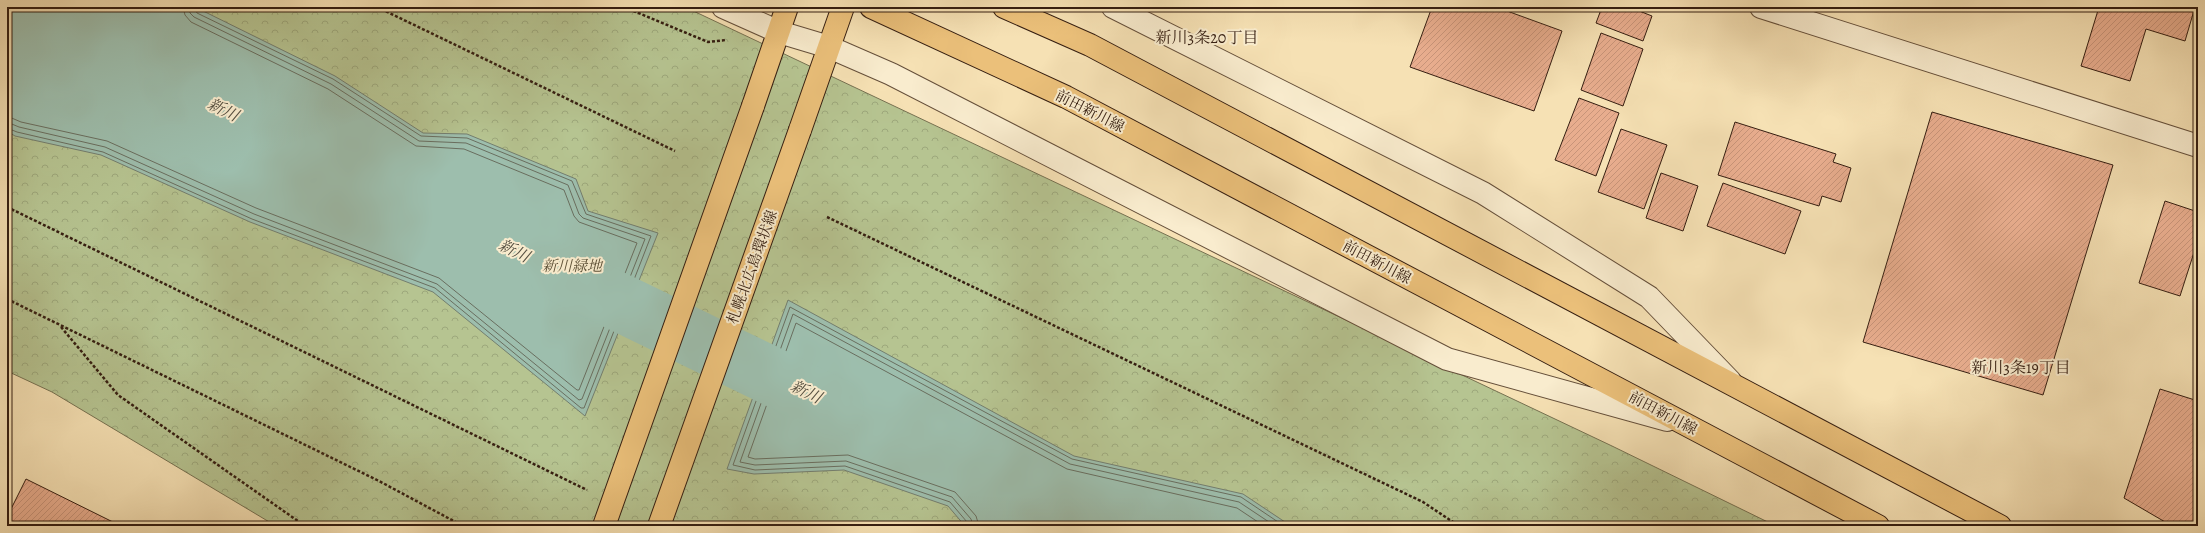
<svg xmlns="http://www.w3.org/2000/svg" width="2205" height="533" font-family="Alegreya,'Noto Serif JP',serif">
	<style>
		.park { fill: url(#park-crowns); stroke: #767151 }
		.water { fill: #9dbead; stroke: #737e6f }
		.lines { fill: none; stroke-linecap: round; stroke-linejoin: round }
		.shore { stroke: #696e5f; stroke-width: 1 }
		.river { stroke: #9dbead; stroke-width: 58 }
		.building { fill: url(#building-hatch); stroke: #351e11 }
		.street-casing { stroke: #654f3a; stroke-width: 24 }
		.primary-casing { stroke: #351e11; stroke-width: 24 }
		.path { stroke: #351e11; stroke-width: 2.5; stroke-dasharray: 3 2; stroke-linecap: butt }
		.street { stroke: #f9ecce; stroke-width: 22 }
		.primary { stroke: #ebc07a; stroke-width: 22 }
		.primary-bridge-casing { stroke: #351e11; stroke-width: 24; stroke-linecap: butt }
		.primary-bridge { stroke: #ebc07a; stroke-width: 22 }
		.labels { text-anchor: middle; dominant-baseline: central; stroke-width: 4; stroke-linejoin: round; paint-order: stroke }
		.street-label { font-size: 15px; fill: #351e11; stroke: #f9ecce }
		.park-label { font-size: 15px; font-style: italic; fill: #5c5037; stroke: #f9ecce }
		.neighbourhood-label { font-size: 16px; fill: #351e11; stroke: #f9ecce }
		.water-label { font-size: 16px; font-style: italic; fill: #544e40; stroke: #f9ecce }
	</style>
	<defs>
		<pattern id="park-crowns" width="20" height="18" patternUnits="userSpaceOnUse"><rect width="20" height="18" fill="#b6c491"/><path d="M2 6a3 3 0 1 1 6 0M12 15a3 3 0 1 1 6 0" fill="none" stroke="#9da87c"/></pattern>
		<pattern id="building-hatch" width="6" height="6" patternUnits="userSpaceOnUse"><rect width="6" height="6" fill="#e8ad8e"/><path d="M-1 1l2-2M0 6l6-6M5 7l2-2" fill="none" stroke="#c89479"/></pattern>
	</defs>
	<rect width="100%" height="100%" fill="#f6e1b4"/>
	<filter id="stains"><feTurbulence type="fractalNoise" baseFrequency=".005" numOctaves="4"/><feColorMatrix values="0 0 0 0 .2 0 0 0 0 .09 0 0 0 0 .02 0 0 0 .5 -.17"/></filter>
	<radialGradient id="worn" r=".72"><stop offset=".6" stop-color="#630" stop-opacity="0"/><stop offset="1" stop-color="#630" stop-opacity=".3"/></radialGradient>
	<path class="park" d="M 7,7 L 685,7 L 1612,446 L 1776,526 L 276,526 L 52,392 L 7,371 Z"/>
	<path class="water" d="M 7,7 L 195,7 L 335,76 L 423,133 L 467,134 L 576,179 L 588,211 L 658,233 L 585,416 L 433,292 L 250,222 L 101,155 L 15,136 L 7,131 Z
		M 788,300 L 1074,456 L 1243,494 L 1291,526 L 965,526 L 948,506 L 844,470 L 754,474 L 727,469 Z"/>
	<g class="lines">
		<path class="shore" d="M 7,116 L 21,122 L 107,141 L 256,208 L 439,278 L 577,390 L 579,390 L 637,243 L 579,222 L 574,216 L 564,190 L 464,149 L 416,146 L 328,89 L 191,22 L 185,15 L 183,7
			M 7,122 L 19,127 L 105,147 L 254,214 L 437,284 L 579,400 L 582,399 L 645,239 L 583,218 L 579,214 L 568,185 L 466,143 L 419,141 L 331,84 L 194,17 L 190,13 L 189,7
			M 7,128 L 17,132 L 103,152 L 252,219 L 435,288 L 581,408 L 584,408 L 651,236 L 586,214 L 572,181 L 467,138 L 421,136 L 333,79 L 197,13 L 194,7
			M 968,526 L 967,522 L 950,502 L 845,466 L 755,470 L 733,465 L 790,307 L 1072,459 L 1241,497 L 1284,526
			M 973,526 L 971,519 L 952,497 L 846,461 L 755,465 L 740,462 L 793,314 L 1070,464 L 1239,502 L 1275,526
			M 979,526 L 976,516 L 955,492 L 848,455 L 755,459 L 748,457 L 796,323 L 1067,469 L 1237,508 L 1264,526"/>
		<path class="river" d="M 557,272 L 835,407"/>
	</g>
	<path class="building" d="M 1432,7 L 1496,7 L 1562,31 L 1534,111 L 1410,67 Z
		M 1602,7 L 1629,7 L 1652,16 L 1643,41 L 1596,23 Z
		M 2099,7 L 2195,7 L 2185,41 L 2146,29 L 2130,81 L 2081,66 Z
		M 1601,33 L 1643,49 L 1623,106 L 1581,90 Z
		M 1579,98 L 1619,113 L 1596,176 L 1555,160 Z
		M 1932,112 L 2113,165 L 2043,395 L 1863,342 Z
		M 1735,122 L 1836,154 L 1833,162 L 1851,168 L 1841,202 L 1822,196 L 1819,206 L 1718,175 Z
		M 1621,129 L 1667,145 L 1644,209 L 1598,192 Z
		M 1661,173 L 1698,186 L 1683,231 L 1646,218 Z
		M 1723,183 L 1801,211 L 1785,254 L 1707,226 Z
		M 2165,201 L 2198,212 L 2198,240 L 2180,296 L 2139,283 Z
		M 2160,389 L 2198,401 L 2198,526 L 2172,526 L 2124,498 Z
		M 26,479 L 121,526 L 7,526 L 7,517 Z"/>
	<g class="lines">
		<defs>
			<path id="street" d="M 723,7 L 779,32 L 829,47 L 891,74 L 1447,359 L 1667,420
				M 1113,7 L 1483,193 L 1649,297 L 1730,381
				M 1761,7 L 2198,146"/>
			<path id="primary" d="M 871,7 L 1066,97 L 1878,526
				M 1004,7 L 1090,45 L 2000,526
				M 753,106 L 787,7
				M 800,130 L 843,7"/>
		</defs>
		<use href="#street" class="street-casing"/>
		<use href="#primary" class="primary-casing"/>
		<path class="path" d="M 377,7 L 675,151
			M 624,7 L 708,42 L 726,40
			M 7,207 L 587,490
			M 827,217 L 1423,502 L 1459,526
			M 7,299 L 379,481 L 463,526
			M 61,327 L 118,395 L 305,526"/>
		<use href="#street" class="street"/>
		<use href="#primary" class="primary"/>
		<defs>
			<path id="primary-bridge" d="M 604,526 L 753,106
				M 659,526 L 800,130"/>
		</defs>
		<use href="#primary-bridge" class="primary-bridge-casing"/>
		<use href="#primary-bridge" class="primary-bridge"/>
	</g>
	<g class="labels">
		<g class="street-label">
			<text transform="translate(1090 111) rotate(27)">前田新川線</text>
			<text transform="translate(1377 262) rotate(28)">前田新川線</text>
			<text transform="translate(752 267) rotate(-70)">札幌北広島環状線</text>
			<text transform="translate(1663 413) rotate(28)">前田新川線</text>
		</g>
		<g class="park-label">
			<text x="572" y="266">新川緑地</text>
		</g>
		<g class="neighbourhood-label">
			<text x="1207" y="38">新川3条20丁目</text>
			<text x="2021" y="368">新川3条19丁目</text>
		</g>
		<g class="water-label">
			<text transform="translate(223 110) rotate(26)">新川</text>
			<text transform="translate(514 251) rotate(26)">新川</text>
			<text transform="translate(806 392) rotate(26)">新川</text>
		</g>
	</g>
	<rect width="2205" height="533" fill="none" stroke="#f6e1b4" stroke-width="24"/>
	<rect x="8" y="8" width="2189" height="517" fill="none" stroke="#351e11" stroke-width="2"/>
	<rect x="12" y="12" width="2181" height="509" fill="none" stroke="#351e11"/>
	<rect width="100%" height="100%" filter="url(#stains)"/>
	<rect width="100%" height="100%" fill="url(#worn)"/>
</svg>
